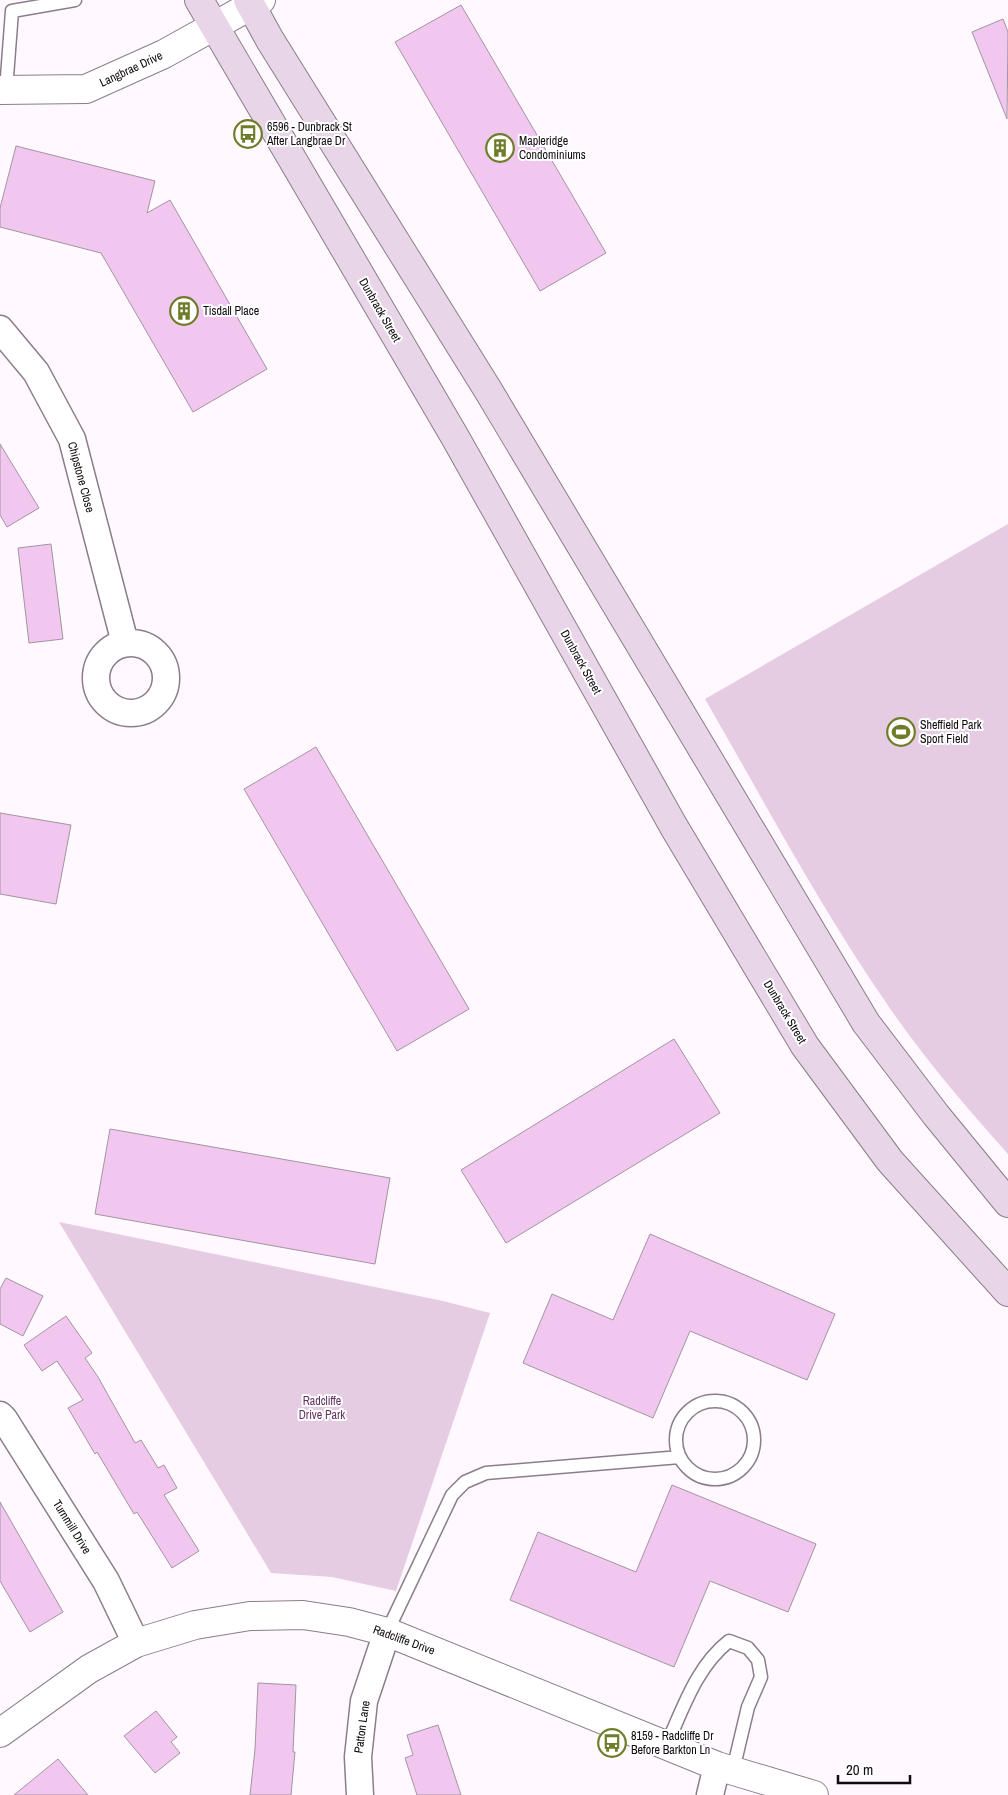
<svg xmlns="http://www.w3.org/2000/svg" width="1008" height="1795" font-family="'Archivo Narrow',sans-serif">
	<style>
		.green { fill: #e5cce3 }
		.building { fill: #f1c7ef; stroke: #a294a1 }
		.lines { fill: none; stroke-linecap: round; stroke-linejoin: round }
		.service-casing { stroke: #8b7d8a; stroke-width: 15 }
		.minor-casing { stroke: #8b7d8a; stroke-width: 29 }
		.tertiary-casing { stroke: #8b7d8a; stroke-width: 30 }
		.secondary-casing { stroke: #8b7d8a; stroke-width: 30 }
		.service { stroke: #fff; stroke-width: 12 }
		.minor { stroke: #fff; stroke-width: 26 }
		.tertiary { stroke: #fff; stroke-width: 28 }
		.secondary { stroke: #e8d6e8; stroke-width: 28 }
		.labels { text-anchor: middle; dominant-baseline: central; stroke-width: 4; stroke-linejoin: round; paint-order: stroke }
		.street-label { font-size: 12px; fill: #0f0a0f; stroke: #fff }
		.poi-label { font-size: 12px; fill: #0f0a0f; stroke: #fff; text-anchor: start }
		.park-label { font-size: 12px; fill: #633263; stroke: #fff }
	</style>
	<rect width="100%" height="100%" fill="#fff8fe"/>
	<path class="green" d="M 1008,524 L 1008,1154 C 965,1106 923,1057 887,1004 C 820,907 764,801 705,699 Z
		M 59,1222 L 443,1301 L 490,1313 L 396,1591 L 332,1577 L 271,1573 Z"/>
	<path class="building" d="M 461,5 L 606,253 L 540,291 L 395,42 Z
		M 1003,19 L 1008,32 L 1007,119 L 972,32 Z
		M 16,146 L 155,181 L 147,213 L 170,200 L 267,369 L 193,412 L 101,253 L 0,227 L 0,208 Z
		M 0,444 L 39,508 L 7,527 L 0,515 Z
		M 51,544 L 63,639 L 29,643 L 18,548 Z
		M 316,747 L 469,1009 L 397,1051 L 244,789 Z
		M 0,813 L 71,825 L 56,904 L 0,894 Z
		M 674,1039 L 720,1113 L 506,1243 L 461,1170 Z
		M 110,1129 L 390,1178 L 375,1264 L 95,1214 Z
		M 650,1234 L 835,1314 L 807,1380 L 690,1331 L 653,1418 L 523,1363 L 552,1294 L 613,1320 Z
		M 6,1278 L 43,1296 L 23,1336 L 0,1324 L 0,1289 Z
		M 66,1316 L 92,1353 L 85,1358 L 98,1377 L 135,1443 L 141,1440 L 158,1468 L 164,1465 L 177,1488 L 164,1495 L 199,1551 L 172,1568 L 137,1512 L 134,1514 L 97,1452 L 95,1454 L 68,1408 L 83,1400 L 57,1361 L 42,1371 L 24,1345 Z
		M 672,1485 L 816,1544 L 788,1612 L 710,1581 L 674,1667 L 510,1600 L 538,1532 L 636,1572 Z
		M 0,1502 L 63,1612 L 30,1632 L 0,1581 Z
		M 258,1683 L 296,1685 L 293,1752 L 295,1752 L 291,1795 L 250,1795 L 255,1749 Z
		M 156,1711 L 177,1737 L 171,1742 L 180,1753 L 155,1773 L 124,1736 Z
		M 438,1725 L 461,1795 L 417,1795 L 405,1758 L 413,1755 L 407,1735 Z
		M 58,1759 L 88,1795 L 14,1795 Z"/>
	<g class="lines">
		<defs>
			<path id="service" d="M 6,90 L 12,11 L 75,0
				M676 1440a39 39 0 1 1 78 0a39 39 0 1 1-78 0Z
				M 387,1632 L 452,1495 L 465,1482 L 486,1473 L 680,1457
				M 666,1746 C 683,1709 696,1667 729,1641 L 748,1648 L 758,1660 L 761,1677 L 748,1707 L 733,1770"/>
			<path id="minor" d="M 0,329 L 36,372 L 72,439 L 125,643
				M96 678a35 35 0 1 1 70 0a35 35 0 1 1-70 0Z
				M 0,1415 L 4,1419 L 106,1581 L 136,1643
				M 360,1795 L 358,1757 L 364,1701 L 387,1632
				M 710,1795 L 717,1766"/>
			<path id="tertiary" d="M 0,90 L 86,89 L 164,54 L 261,0
				M 0,1733 L 89,1669 L 136,1643 L 195,1625 L 250,1616 L 303,1615 L 349,1622 L 387,1632 L 717,1766 L 814,1795"/>
			<path id="secondary" d="M 199,0 L 455,437 L 674,827 L 805,1046 L 890,1161 L 1008,1292
				M 248,0 L 270,40 L 488,390 L 866,1023 L 936,1115 L 1008,1203"/>
		</defs>
		<use href="#service" class="service-casing"/>
		<use href="#minor" class="minor-casing"/>
		<use href="#tertiary" class="tertiary-casing"/>
		<use href="#secondary" class="secondary-casing"/>
		<use href="#service" class="service"/>
		<use href="#minor" class="minor"/>
		<use href="#tertiary" class="tertiary"/>
		<use href="#secondary" class="secondary"/>
	</g>
	<defs>
		<symbol id="bus-ring" viewBox="-11 -11 22 22"><circle r="9.5" fill="#fff" stroke="#6f7c29" stroke-width="1.5"/><path d="M-5-6H5V4H4V6H2V4H-2V6H-4V4H-5ZM-3.5-4V0h7V-4ZM-3.5 1.2v1.5H-2V1.2ZM2 1.2v1.5H3.5V1.2Z" fill="#6f7c29"/></symbol>
		<symbol id="building-ring" viewBox="-11 -11 22 22"><circle r="9.5" fill="#fff" stroke="#6f7c29" stroke-width="1.5"/><path d="M-4-6H4V6H1V3H-1V6H-4ZM-2.5-4.3h1.7v1.8h-1.7ZM.8-4.3h1.7v1.8H.8ZM-2.5-1h1.7V.8h-1.7ZM.8-1h1.7V.8H.8Z" fill="#6f7c29"/></symbol>
		<symbol id="stadium-ring" viewBox="-11 -11 22 22"><circle r="9.5" fill="#fff" stroke="#6f7c29" stroke-width="1.5"/><path d="M0-5a6.5 5 0 1 0 0 10a6.5 5 0 1 0 0-10ZM-3.5-1.8h7v3.6h-7Z" fill="#6f7c29"/></symbol>
	</defs>
	<g fill-rule="evenodd">
		<use href="#bus-ring" x="232" y="118" width="32" height="32"/>
		<use href="#building-ring" x="484" y="132" width="32" height="32"/>
		<use href="#building-ring" x="168" y="295" width="32" height="32"/>
		<use href="#stadium-ring" x="885" y="716" width="32" height="32"/>
		<use href="#bus-ring" x="596" y="1727" width="32" height="32"/>
	</g>
	<g class="labels">
		<g class="street-label">
			<text transform="translate(131 69) rotate(-25)">Langbrae Drive</text>
			<text transform="translate(380 310) rotate(60)">Dunbrack Street</text>
			<text transform="translate(81 477) rotate(75)">Chipstone Close</text>
			<text transform="translate(581 662) rotate(61)">Dunbrack Street</text>
			<text transform="translate(785 1012) rotate(59)">Dunbrack Street</text>
			<text transform="translate(72 1527) rotate(58)">Turnmill Drive</text>
			<text transform="translate(404 1640) rotate(20)">Radcliffe Drive</text>
			<text transform="translate(362 1727) rotate(-82)">Patton Lane</text>
		</g>
		<g class="poi-label">
			<text x="267" y="127">6596 - Dunbrack St<tspan x="267" dy="14">After Langbrae Dr</tspan></text>
			<text x="519" y="141">Mapleridge<tspan x="519" dy="14">Condominiums</tspan></text>
			<text x="203" y="311">Tisdall Place</text>
			<text x="920" y="725">Sheffield Park<tspan x="920" dy="14">Sport Field</tspan></text>
			<text x="631" y="1736">8159 - Radcliffe Dr<tspan x="631" dy="14">Before Barkton Ln</tspan></text>
		</g>
		<g class="park-label">
			<text x="322" y="1401">Radcliffe<tspan x="322" dy="14">Drive Park</tspan></text>
		</g>
	</g>
	<path d="M838 1775v8h72v-8" fill="none" stroke="#0f0a0f" stroke-width="2.5"/>
	<text x="846" y="1775" font-size="15" fill="#0f0a0f" stroke="#ffffff" stroke-width="4" paint-order="stroke">20 m</text>
</svg>
